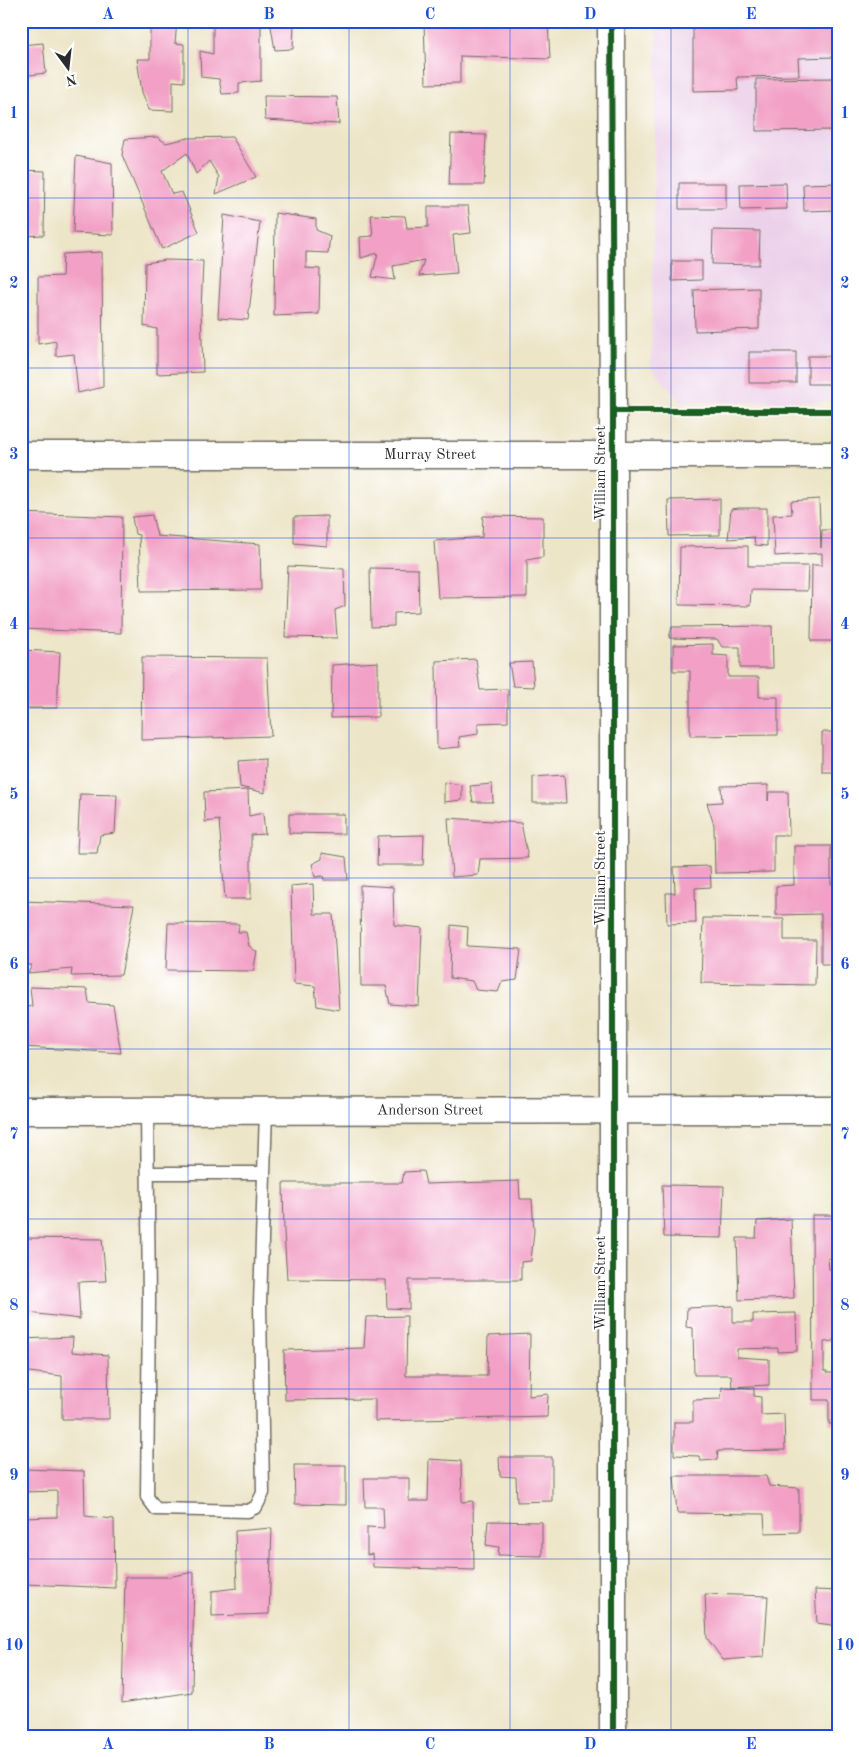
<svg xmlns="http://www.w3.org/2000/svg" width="859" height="1757" font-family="'Old Standard TT',serif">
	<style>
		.built { fill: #ecd1ea }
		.building { fill: #f2a0c6 }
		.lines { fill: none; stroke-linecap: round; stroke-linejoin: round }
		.lane-casing { stroke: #6f6c62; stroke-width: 15 }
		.street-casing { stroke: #6f6c62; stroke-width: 29 }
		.lane { stroke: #fff; stroke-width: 12 }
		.street { stroke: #fff; stroke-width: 26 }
		.cycleway-casing { stroke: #fff; stroke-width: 9 }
		.cycleway { stroke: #1b5e20; stroke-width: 6 }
		.grid { fill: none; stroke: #1d4ed8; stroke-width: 1; stroke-opacity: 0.55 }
		.labels { text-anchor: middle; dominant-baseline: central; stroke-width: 4; stroke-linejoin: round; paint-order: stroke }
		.street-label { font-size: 15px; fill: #2b2b2b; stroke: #fff }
		.neatline { fill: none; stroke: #1d4ed8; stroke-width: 2 }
		.grid-label { font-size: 16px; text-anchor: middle; font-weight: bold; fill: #1d4ed8 }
	</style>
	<rect width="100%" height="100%" fill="#fff"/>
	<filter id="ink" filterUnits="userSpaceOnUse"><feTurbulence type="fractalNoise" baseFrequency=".02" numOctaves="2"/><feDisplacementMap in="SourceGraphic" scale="10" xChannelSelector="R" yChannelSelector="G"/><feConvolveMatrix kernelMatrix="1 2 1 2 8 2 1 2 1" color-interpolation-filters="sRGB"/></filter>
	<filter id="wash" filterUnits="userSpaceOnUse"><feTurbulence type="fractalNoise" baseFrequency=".0096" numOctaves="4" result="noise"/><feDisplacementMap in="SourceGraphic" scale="20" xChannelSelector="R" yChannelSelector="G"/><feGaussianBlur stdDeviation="1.12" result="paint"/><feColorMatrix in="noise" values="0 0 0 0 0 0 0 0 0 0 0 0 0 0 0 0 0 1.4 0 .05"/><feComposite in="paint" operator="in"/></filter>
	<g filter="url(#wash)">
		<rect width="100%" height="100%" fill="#ede5c8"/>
		<path class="built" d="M 657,21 L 838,21 L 838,402 L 681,402 L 651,367 Z"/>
		<g id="blocks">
			<path class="building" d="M 150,21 L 177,21 L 175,43 L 184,44 L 184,82 L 173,81 L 173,111 L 149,110 L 142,92 L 137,59 L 150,59 Z
				M 213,21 L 261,21 L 261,81 L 239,83 L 239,93 L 222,94 L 219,79 L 201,77 L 200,51 L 213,54 Z
				M 270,21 L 294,21 L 293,49 L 275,50 Z
				M 424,21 L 548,21 L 550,59 L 460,56 L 460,83 L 426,84 Z
				M 693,21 L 836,21 L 836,57 L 798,58 L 799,76 L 737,77 L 738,90 L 693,91 Z
				M 43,43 L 46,73 L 21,76 L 21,45 Z
				M 838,78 L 838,130 L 756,131 L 756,79 Z
				M 264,96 L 337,97 L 339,124 L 265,120 Z
				M 451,134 L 486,135 L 484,185 L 449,185 Z
				M 157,137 L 166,143 L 188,138 L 232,137 L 256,177 L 216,194 L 219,177 L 209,161 L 196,174 L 187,153 L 162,171 L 172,194 L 182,192 L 199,232 L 162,249 L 122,155 L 125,139 Z
				M 76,156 L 112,163 L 113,235 L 73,233 Z
				M 21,170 L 45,171 L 44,235 L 24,236 L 24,268 L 21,268 Z
				M 679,183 L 726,183 L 726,209 L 679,209 Z
				M 786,183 L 787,209 L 741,210 L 740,184 Z
				M 838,183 L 838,210 L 804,211 L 803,184 Z
				M 428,206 L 468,206 L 471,233 L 453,235 L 457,273 L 419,276 L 424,260 L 393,266 L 395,280 L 372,277 L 378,253 L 361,258 L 360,237 L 373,236 L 371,215 L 405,216 L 407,228 L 428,227 Z
				M 275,213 L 316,219 L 316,230 L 330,236 L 328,253 L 306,252 L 306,268 L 320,269 L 319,314 L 274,316 Z
				M 224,215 L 260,222 L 248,320 L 218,318 Z
				M 713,230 L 760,231 L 759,265 L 712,264 Z
				M 102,252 L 103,387 L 78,393 L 74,354 L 56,356 L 56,341 L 38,344 L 38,277 L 62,276 L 63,254 Z
				M 166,260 L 203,261 L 201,310 L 203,372 L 157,374 L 157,329 L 144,326 L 145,263 Z
				M 672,261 L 702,261 L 702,280 L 672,281 Z
				M 759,288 L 759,329 L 695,331 L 694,290 Z
				M 749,352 L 796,352 L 796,383 L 749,383 Z
				M 808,356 L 838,356 L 838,384 L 808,384 Z
				M 720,499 L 720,535 L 669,536 L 668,500 Z
				M 819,499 L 821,548 L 822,530 L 838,530 L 838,641 L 811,641 L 812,565 L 822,565 L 822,553 L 775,556 L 773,515 L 792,514 L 791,501 Z
				M 739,508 L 767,508 L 767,546 L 755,545 L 754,537 L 728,539 L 731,509 Z
				M 21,513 L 122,517 L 121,633 L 21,629 Z
				M 152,515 L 157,536 L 260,544 L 261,590 L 141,591 L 139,535 L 135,534 L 132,517 Z
				M 327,516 L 327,546 L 294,543 L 294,517 Z
				M 483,516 L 543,517 L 543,557 L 527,560 L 527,597 L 438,598 L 434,541 L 482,537 Z
				M 748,546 L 748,566 L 808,566 L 807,591 L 751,590 L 750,606 L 679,605 L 680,547 Z
				M 288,566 L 344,569 L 345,606 L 335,610 L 337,638 L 285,637 Z
				M 370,568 L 418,569 L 419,612 L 394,613 L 394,626 L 371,627 Z
				M 772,626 L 773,668 L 740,668 L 740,647 L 722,647 L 717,639 L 669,638 L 672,627 Z
				M 713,644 L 713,655 L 728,656 L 728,677 L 759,677 L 759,697 L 778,697 L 778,735 L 690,736 L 690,671 L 673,671 L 673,645 Z
				M 21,650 L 60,652 L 57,708 L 21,708 Z
				M 142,657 L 267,658 L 271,736 L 141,740 Z
				M 476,659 L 480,690 L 508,689 L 508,722 L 478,723 L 478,734 L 459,737 L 460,747 L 437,749 L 436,661 Z
				M 378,662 L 378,717 L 331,718 L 332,665 Z
				M 532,662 L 534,687 L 513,686 L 509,663 Z
				M 822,732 L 838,732 L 838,772 L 822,772 Z
				M 266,759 L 265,793 L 240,787 L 238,761 Z
				M 564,775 L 566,803 L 533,803 L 533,777 Z
				M 444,782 L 462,785 L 462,800 L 444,802 Z
				M 492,784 L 493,802 L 473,802 L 470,786 Z
				M 768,785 L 768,801 L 769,792 L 788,792 L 789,835 L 774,835 L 774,872 L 715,873 L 714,825 L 707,803 L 722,802 L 721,786 Z
				M 248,790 L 249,816 L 263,813 L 265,834 L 251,835 L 251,899 L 225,899 L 219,820 L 205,822 L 204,792 Z
				M 80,794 L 117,795 L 115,833 L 100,835 L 97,853 L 77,853 Z
				M 289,814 L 344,814 L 344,834 L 289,833 Z
				M 448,818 L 521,823 L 528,858 L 480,859 L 478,875 L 452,877 Z
				M 424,835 L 423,865 L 377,865 L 378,836 Z
				M 794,846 L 831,846 L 831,884 L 838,884 L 838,964 L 821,964 L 821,914 L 776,915 L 776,886 L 794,885 Z
				M 322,853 L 346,857 L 348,880 L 324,880 L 323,876 L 315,877 L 312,864 L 322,859 Z
				M 710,866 L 711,887 L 695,888 L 696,923 L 667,924 L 666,893 L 675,893 L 674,867 Z
				M 313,884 L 314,914 L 333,914 L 339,1010 L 317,1006 L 315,986 L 294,984 L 291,886 Z
				M 360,885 L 393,887 L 394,925 L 422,928 L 419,1006 L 390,1004 L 386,986 L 361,986 Z
				M 21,901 L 134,905 L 121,975 L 71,976 L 72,969 L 28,973 L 32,965 L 21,965 Z
				M 703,918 L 784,919 L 784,940 L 816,940 L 815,985 L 701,983 Z
				M 168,923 L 239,924 L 238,932 L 246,932 L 249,946 L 257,952 L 253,971 L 166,970 Z
				M 451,925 L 468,927 L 467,946 L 521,949 L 517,980 L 502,982 L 498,992 L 476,990 L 472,981 L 450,978 Z
				M 30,987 L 87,989 L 89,1003 L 113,1005 L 121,1053 L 23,1047 L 21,1008 L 32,1006 Z
				M 423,1171 L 426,1184 L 519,1181 L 520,1199 L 532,1199 L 534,1231 L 531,1261 L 521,1262 L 521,1280 L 409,1280 L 409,1309 L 387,1308 L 386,1280 L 287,1279 L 284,1232 L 283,1183 L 402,1183 L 404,1172 Z
				M 662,1185 L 724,1186 L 722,1238 L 664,1237 Z
				M 833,1204 L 838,1204 L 838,1259 L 828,1258 L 829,1269 L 832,1270 L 832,1307 L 836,1307 L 834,1341 L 824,1342 L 824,1371 L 827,1371 L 827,1373 L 838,1373 L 838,1424 L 829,1424 L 829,1400 L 813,1400 L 812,1215 L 834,1215 Z
				M 791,1219 L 794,1298 L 739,1300 L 737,1238 L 756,1238 L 757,1221 Z
				M 21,1238 L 102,1239 L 106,1281 L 78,1282 L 80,1319 L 21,1312 Z
				M 733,1306 L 733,1322 L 753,1322 L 753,1314 L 796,1313 L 797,1351 L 778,1352 L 778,1348 L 737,1349 L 737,1357 L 769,1359 L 769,1385 L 732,1387 L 731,1375 L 694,1375 L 693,1328 L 686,1327 L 687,1308 Z
				M 407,1316 L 406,1376 L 487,1376 L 488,1336 L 530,1334 L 529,1396 L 548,1394 L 547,1417 L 375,1421 L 375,1399 L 285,1400 L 284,1350 L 364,1348 L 366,1317 Z
				M 73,1337 L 72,1352 L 108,1355 L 109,1419 L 62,1419 L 62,1376 L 21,1371 L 21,1339 Z
				M 722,1387 L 754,1388 L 754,1396 L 761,1397 L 761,1415 L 784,1414 L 785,1450 L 718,1451 L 717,1460 L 700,1461 L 699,1456 L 674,1455 L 674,1422 L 693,1422 L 693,1400 L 721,1399 Z
				M 499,1457 L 552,1457 L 552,1501 L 517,1502 L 516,1477 L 500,1476 Z
				M 429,1459 L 461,1461 L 462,1502 L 473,1501 L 474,1570 L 373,1567 L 372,1554 L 367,1555 L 367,1527 L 384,1528 L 383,1507 L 365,1507 L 364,1478 L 409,1478 L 409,1501 L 428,1501 Z
				M 294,1465 L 346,1465 L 346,1505 L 295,1504 Z
				M 23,1469 L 84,1471 L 85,1516 L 114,1519 L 115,1588 L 25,1584 L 21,1518 L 57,1517 L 57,1491 L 23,1492 Z
				M 674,1476 L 766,1476 L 769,1486 L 799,1488 L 799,1532 L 765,1533 L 764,1514 L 677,1513 Z
				M 488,1521 L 542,1522 L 542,1556 L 498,1555 L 499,1547 L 486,1545 Z
				M 272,1528 L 269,1614 L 212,1616 L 212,1591 L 237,1588 L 235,1531 Z
				M 194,1572 L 192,1692 L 122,1703 L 125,1577 L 167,1577 Z
				M 815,1590 L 838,1591 L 838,1626 L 817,1623 Z
				M 705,1594 L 768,1596 L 764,1657 L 723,1660 L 707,1638 Z"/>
		</g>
	</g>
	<g filter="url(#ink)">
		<use href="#blocks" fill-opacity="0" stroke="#6f6c62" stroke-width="1"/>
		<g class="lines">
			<defs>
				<path id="lane" d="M 147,1111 L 149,1301 L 147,1497 L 156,1509 L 248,1511 L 256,1507 L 263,1493 L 260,1304 L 266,1110
					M 148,1173 L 263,1173"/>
				<g id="street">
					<path d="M 611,21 L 613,411 L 613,1736"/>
					<path id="s1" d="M 21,455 L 838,455"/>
					<path id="s2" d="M 21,1111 L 838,1110"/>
				</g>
			</defs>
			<use href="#lane" class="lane-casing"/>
			<use href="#street" class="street-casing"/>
			<use href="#lane" class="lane"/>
			<use href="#street" class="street"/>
			<defs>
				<path id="cycleway" d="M 611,21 L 613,411 L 613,1736
					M 613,411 L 838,411"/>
			</defs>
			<use href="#cycleway" class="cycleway-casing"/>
			<use href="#cycleway" class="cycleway"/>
		</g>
	</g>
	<path class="grid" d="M 188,21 L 188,1736M 349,21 L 349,1736M 510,21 L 510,1736M 671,21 L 671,1736M 21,198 L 838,198M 21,368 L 838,368M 21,538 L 838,538M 21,708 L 838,708M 21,878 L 838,878M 21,1049 L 838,1049M 21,1219 L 838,1219M 21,1389 L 838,1389M 21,1559 L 838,1559"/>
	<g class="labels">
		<g class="street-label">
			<text stroke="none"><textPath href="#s1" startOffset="409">Murray Street</textPath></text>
			<text transform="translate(601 473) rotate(-90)">William Street</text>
			<text transform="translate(601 878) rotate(-90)">William Street</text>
			<text stroke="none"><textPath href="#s2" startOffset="409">Anderson Street</textPath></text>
			<text transform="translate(601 1283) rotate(-90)">William Street</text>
		</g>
	</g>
	<rect width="859" height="1757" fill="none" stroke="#fff" stroke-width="55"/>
	<g transform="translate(68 68) rotate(165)" stroke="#ffffff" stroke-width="4" paint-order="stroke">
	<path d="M0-4L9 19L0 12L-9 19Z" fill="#2b2b2b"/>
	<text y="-8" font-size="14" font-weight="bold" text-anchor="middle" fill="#2b2b2b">N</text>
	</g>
	<rect x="28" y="28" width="804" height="1702" class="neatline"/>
	<g class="grid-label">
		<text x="108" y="19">A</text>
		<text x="269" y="19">B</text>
		<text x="430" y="19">C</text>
		<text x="590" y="19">D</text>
		<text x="751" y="19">E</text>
		<text x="14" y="118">1</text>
		<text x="845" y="118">1</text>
		<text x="14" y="288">2</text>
		<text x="845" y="288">2</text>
		<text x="14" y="459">3</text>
		<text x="845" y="459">3</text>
		<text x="14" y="629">4</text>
		<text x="845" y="629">4</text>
		<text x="14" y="799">5</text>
		<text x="845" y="799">5</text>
		<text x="14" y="969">6</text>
		<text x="845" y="969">6</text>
		<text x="14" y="1139">7</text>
		<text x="845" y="1139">7</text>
		<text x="14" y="1310">8</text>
		<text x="845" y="1310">8</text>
		<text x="14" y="1480">9</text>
		<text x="845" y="1480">9</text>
		<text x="14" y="1650">10</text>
		<text x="845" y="1650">10</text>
		<text x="108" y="1749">A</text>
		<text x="269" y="1749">B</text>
		<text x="430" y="1749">C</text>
		<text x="590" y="1749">D</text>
		<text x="751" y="1749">E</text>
	</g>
</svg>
